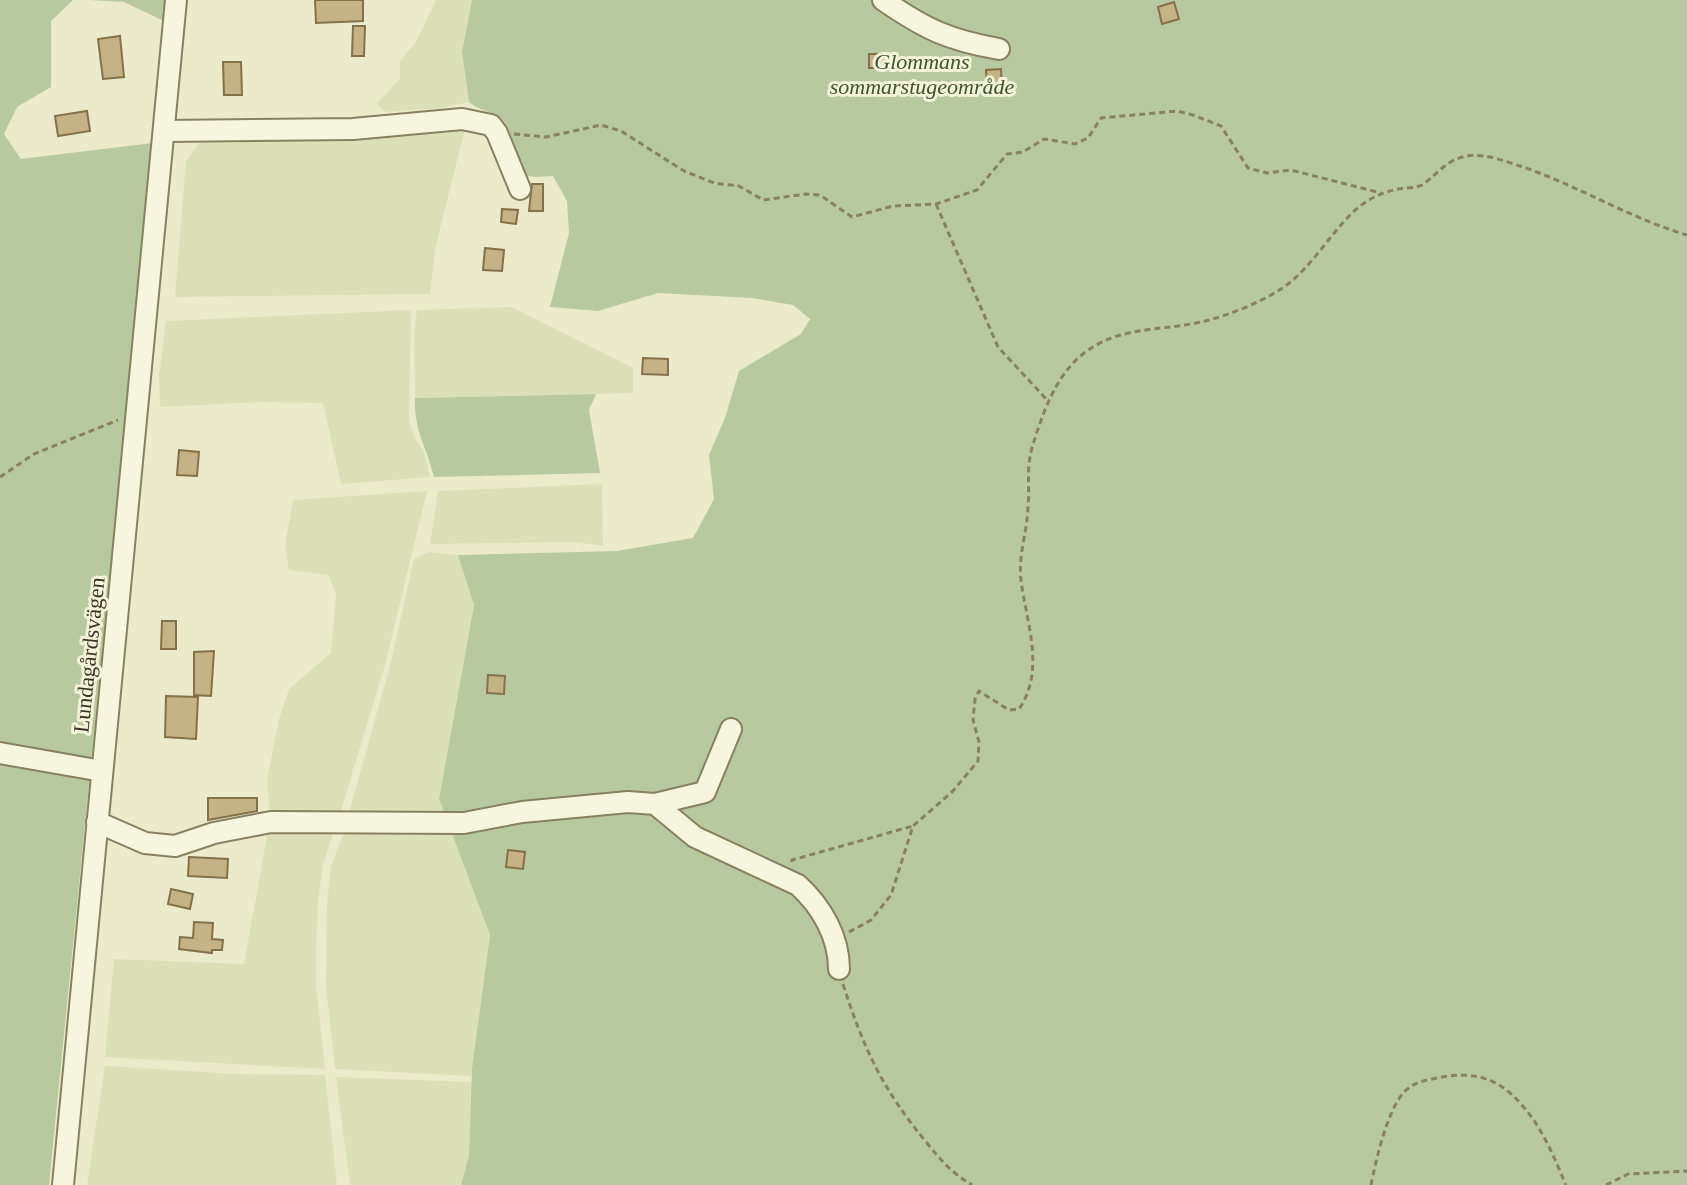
<svg xmlns="http://www.w3.org/2000/svg" width="1687" height="1185" font-family="'Times New Roman',serif">
	<style>
		.farmland { fill: #dbe0b9 }
		.green { fill: #b8c9a0 }
		.building { fill: #c5b385; stroke: #847149; stroke-width: 2 }
		.lines { fill: none; stroke-linecap: round; stroke-linejoin: round }
		.minor-casing { stroke: #878061; stroke-width: 24 }
		.path { stroke: #878061; stroke-width: 3; stroke-dasharray: 6 4; stroke-linecap: butt }
		.minor { stroke: #f6f6de; stroke-width: 20 }
		.labels { text-anchor: middle; dominant-baseline: central; stroke-width: 6; stroke-linejoin: round; paint-order: stroke }
		.park-label { font-size: 22px; font-style: italic; fill: #3d532b; stroke: #f3f3da }
		.street-label { font-size: 22px; fill: #393423; stroke: #f3f3da }
	</style>
	<rect width="100%" height="100%" fill="#ebebcb"/>
	<path class="farmland" d="M 436,0 L 472,0 L 462,52 L 469,102 L 441,108 L 386,112 L 376,104 L 400,79 L 400,61 L 416,42 Z
		M 454,123 L 465,129 L 436,245 L 430,294 L 175,297 L 186,161 L 199,143 L 209,137 Z
		M 511,307 L 633,368 L 633,393 L 415,398 L 414,334 L 417,310 Z
		M 411,310 L 409,421 L 415,438 L 424,452 L 430,477 L 341,484 L 323,403 L 260,402 L 160,407 L 159,378 L 166,321 Z
		M 602,484 L 603,546 L 576,542 L 430,544 L 438,491 Z
		M 427,491 L 385,665 L 339,817 L 270,817 L 267,779 L 279,719 L 289,689 L 331,653 L 336,594 L 328,575 L 289,570 L 285,545 L 293,500 Z
		M 429,552 L 458,555 L 474,605 L 439,799 L 445,814 L 348,816 L 390,666 L 414,559 Z
		M 448,822 L 490,935 L 471,1076 L 335,1069 L 326,986 L 327,904 L 331,867 L 347,824 Z
		M 269,825 L 336,825 L 323,865 L 318,901 L 316,950 L 316,986 L 325,1069 L 105,1057 L 114,959 L 244,964 Z
		M 105,1066 L 236,1074 L 325,1075 L 337,1185 L 87,1185 Z
		M 336,1077 L 471,1082 L 469,1155 L 461,1185 L 350,1185 Z"/>
	<path class="green" d="M 0,0 L 73,0 L 51,21 L 51,87 L 17,107 L 4,134 L 21,159 L 153,143 L 49,1185 L 0,1185 Z
		M 89,0 L 169,0 L 166,22 L 124,2 Z
		M 472,0 L 1687,0 L 1687,1185 L 461,1185 L 469,1155 L 472,1068 L 490,935 L 439,799 L 474,605 L 458,555 L 617,551 L 693,538 L 714,499 L 709,455 L 725,418 L 739,371 L 801,334 L 810,319 L 793,305 L 752,298 L 658,293 L 598,311 L 550,307 L 569,233 L 567,201 L 553,176 C 546,176 534,178 528,176 C 515,171 514,136 506,124 C 498,111 480,112 469,102 L 462,52 Z
		M 596,394 L 589,410 L 600,473 L 434,477 C 426,444 414,433 415,398 Z"/>
	<path class="building" d="M 315,0 L 363,0 L 363,21 L 316,23 Z
		M 1174,2 L 1179,19 L 1162,24 L 1158,7 Z
		M 353,26 L 365,26 L 364,56 L 352,56 Z
		M 120,36 L 124,77 L 103,79 L 98,39 Z
		M 869,54 L 887,54 L 887,68 L 869,68 Z
		M 223,62 L 241,62 L 242,95 L 224,95 Z
		M 1001,69 L 1002,86 L 987,88 L 986,70 Z
		M 87,111 L 90,131 L 58,136 L 55,116 Z
		M 532,184 L 543,184 L 543,211 L 529,211 Z
		M 502,209 L 518,210 L 516,224 L 501,222 Z
		M 485,248 L 504,250 L 502,271 L 483,270 Z
		M 643,358 L 668,359 L 668,375 L 642,374 Z
		M 179,450 L 199,452 L 197,476 L 177,475 Z
		M 162,621 L 176,621 L 176,649 L 161,649 Z
		M 214,651 L 211,696 L 194,695 L 194,652 Z
		M 488,675 L 505,676 L 504,694 L 487,693 Z
		M 166,696 L 198,697 L 196,739 L 165,737 Z
		M 208,798 L 257,798 L 257,811 L 208,820 Z
		M 508,850 L 525,852 L 523,869 L 506,867 Z
		M 189,857 L 228,859 L 227,878 L 188,876 Z
		M 171,889 L 193,894 L 190,909 L 168,904 Z
		M 194,922 L 213,923 L 212,939 L 223,940 L 222,950 L 212,950 L 212,953 L 179,949 L 180,937 L 193,938 Z"/>
	<g class="lines">
		<defs>
			<path id="minor" d="M 883,0 C 925,29 948,40 999,49
				M 164,131 L 353,129 L 462,119 L 491,125 L 497,133 L 520,189
				M 0,753 L 102,771
				M 655,804 L 695,837 L 798,885 C 822,907 839,937 839,969
				M 97,822 L 145,843 L 175,846 L 214,833 L 271,822 L 464,823 L 522,812 L 628,802 L 655,804 L 705,792 L 731,729
				M 63,1185 L 176,0"/>
		</defs>
		<use href="#minor" class="minor-casing"/>
		<path class="path" d="M 514,134 L 546,137 L 601,125 L 621,131 L 684,171 L 714,183 L 739,186 L 763,200 L 806,194 L 820,195 L 852,217 L 893,206 L 936,204 L 977,190 L 1007,154 L 1023,152 L 1044,139 L 1075,144 L 1088,138 L 1101,118 L 1177,111 L 1193,115 L 1221,126 L 1248,168 L 1267,173 L 1291,170 L 1381,193
			M 936,204 L 998,347 L 1049,402
			M 0,477 L 34,454 L 118,420
			M 792,862 L 792,860 L 913,826
			M 849,932 L 871,920 L 891,895 L 913,826 L 952,792 L 978,761 L 979,742 L 973,720 L 975,699 L 979,691 L 1009,710 L 1019,709 C 1046,670 1026,622 1021,580 C 1018,556 1027,532 1028,508 C 1030,487 1026,469 1032,448 C 1042,415 1055,376 1083,354 C 1120,324 1166,332 1209,320 C 1232,314 1261,302 1281,289 C 1313,268 1331,230 1360,206 C 1372,197 1384,192 1398,189 C 1405,188 1416,188 1422,185 C 1437,175 1445,160 1467,156 C 1484,153 1504,161 1520,166 C 1577,185 1629,218 1687,235
			M 843,984 C 864,1050 883,1090 927,1143 C 942,1162 951,1172 972,1185
			M 1371,1185 C 1376,1160 1387,1111 1404,1092 C 1412,1084 1421,1081 1432,1079 C 1468,1071 1495,1074 1521,1104 C 1542,1127 1554,1157 1566,1185
			M 1606,1185 L 1628,1174 L 1687,1171"/>
		<use href="#minor" class="minor"/>
	</g>
	<g class="labels">
		<g class="park-label">
			<text x="922" y="61">Glommans<tspan x="922" dy="25">sommarstugeområde</tspan></text>
		</g>
		<g class="street-label">
			<text transform="translate(89 655) rotate(-84)">Lundagårdsvägen</text>
		</g>
	</g>
</svg>
